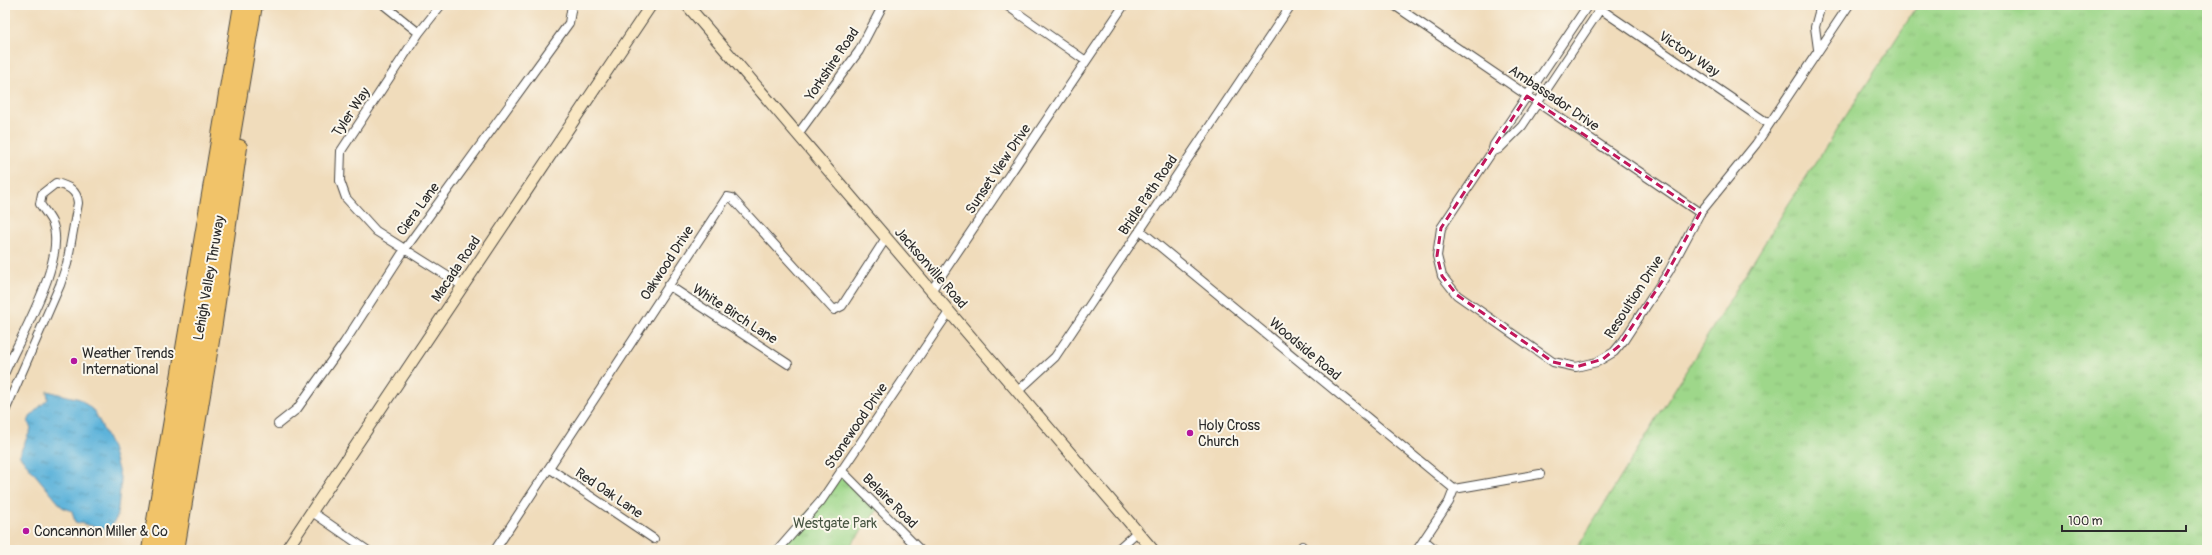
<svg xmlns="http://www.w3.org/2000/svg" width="2212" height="555" font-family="Pangolin,sans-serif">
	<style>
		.grass { fill: url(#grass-tufts); stroke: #64815a }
		.water { fill: url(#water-ripples); stroke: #446f82 }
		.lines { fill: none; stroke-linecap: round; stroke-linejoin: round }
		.street-casing { stroke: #494641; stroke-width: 10 }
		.secondary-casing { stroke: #494641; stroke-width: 13 }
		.highway-casing { stroke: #494641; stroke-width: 16 }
		.street { stroke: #fff; stroke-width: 8 }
		.secondary { stroke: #f9e7c3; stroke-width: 11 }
		.highway { stroke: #f1c369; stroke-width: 14 }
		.marked { fill: none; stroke: #c2185b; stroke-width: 3; stroke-dasharray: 8 5; stroke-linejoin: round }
		.poi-dot { fill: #b5179e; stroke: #fbf7ec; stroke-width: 1.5 }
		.labels { text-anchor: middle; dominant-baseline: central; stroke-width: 4; stroke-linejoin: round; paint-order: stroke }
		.street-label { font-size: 14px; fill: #2b2b2b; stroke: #fbf7ec }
		.poi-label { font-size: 14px; fill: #2b2b2b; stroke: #fbf7ec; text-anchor: start }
		.park-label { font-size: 14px; fill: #485643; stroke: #fbf7ec }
	</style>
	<defs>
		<pattern id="grass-tufts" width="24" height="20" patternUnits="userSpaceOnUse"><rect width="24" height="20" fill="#9ed78a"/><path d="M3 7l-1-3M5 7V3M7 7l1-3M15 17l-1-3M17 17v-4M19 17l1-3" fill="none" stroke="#88b977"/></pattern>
		<pattern id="water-ripples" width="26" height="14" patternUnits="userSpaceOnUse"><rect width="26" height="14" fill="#5db3da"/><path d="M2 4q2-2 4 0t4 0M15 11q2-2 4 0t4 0" fill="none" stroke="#4d92b1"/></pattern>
	</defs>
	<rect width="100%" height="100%" fill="#fbf7ec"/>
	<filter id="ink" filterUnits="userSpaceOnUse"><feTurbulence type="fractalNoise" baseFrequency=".025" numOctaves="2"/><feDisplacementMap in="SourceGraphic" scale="8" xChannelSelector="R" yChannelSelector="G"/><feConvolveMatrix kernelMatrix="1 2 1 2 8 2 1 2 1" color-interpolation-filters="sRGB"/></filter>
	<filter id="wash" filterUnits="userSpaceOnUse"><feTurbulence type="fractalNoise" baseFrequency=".012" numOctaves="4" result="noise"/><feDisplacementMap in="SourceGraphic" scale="16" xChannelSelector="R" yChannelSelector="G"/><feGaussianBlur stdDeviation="0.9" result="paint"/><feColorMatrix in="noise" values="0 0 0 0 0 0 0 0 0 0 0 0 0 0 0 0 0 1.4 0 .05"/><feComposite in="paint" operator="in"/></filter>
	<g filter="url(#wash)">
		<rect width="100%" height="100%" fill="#f0dcbb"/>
		<path class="grass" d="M 1918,5 L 2207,5 L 2207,550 L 1576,550 L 1788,205 Z
			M 841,470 L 879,508 L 847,550 L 778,550 Z"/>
		<path class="water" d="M 47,391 L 80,399 L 95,412 L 112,448 L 121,481 L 117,517 L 109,530 L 75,522 L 72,511 L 62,507 L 19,455 L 31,429 L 28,422 L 31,415 L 48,399 Z"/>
	</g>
	<g filter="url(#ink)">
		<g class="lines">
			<defs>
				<path id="street" d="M 384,5 L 419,33
					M 441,5 L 419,33 L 341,151 L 340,181 L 346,198 L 376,231 L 463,286
					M 1006,5 L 1086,61
					M 1394,5 L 1700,213
					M 1588,5 L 1494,145 L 1492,152 L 1499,149 L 1522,126 L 1603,5
					M 1596,6 L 1769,124
					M 1818,49 L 1815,27 L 1821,5
					M 798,134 L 859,51 L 883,5
					M 1492,152 L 1441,228 L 1437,256 L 1442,276 L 1457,295 L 1553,362 L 1576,367 L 1597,362 L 1614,352 L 1624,340 L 1669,271 L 1700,213 L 1756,144 L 1849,5
					M 1140,230 L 1454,489
					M 668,285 L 788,364
					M 931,291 L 1124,5
					M 5,372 C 20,337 68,259 52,222 C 49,216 44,210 40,204 L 42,194 L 56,183 C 68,186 77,190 78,203 L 67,264 L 60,285 L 5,411
					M 1017,392 L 1055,357 L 1291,5
					M 278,424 L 297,409 L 344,343 L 405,249 L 569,23 L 572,5
					M 549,468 L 654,539
					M 841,470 L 920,550
					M 1454,489 L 1540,474
					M 312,512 L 367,550
					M 1424,540 L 1436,550
					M 1302,546 L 1305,550
					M 495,550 L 727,197 L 732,198 L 834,310 L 842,306 L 886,238
					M 778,550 L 821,501 L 949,312
					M 1117,550 L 1137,532
					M 1417,550 L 1449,502 L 1454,489"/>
				<path id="secondary" d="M 687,5 L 1153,550
					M 286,550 L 651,5"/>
				<path id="highway" d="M 149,550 L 241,5
					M 163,550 L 255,5
					M 177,550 L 215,323 L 240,147"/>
			</defs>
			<use href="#street" class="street-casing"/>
			<use href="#secondary" class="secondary-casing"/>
			<use href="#highway" class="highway-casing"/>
			<use href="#street" class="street"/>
			<use href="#secondary" class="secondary"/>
			<use href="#highway" class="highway"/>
		</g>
	</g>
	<path class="marked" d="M 1527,96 L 1700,213 L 1663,280 L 1619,346 L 1603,359 L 1576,367 L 1553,362 L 1457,295 L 1442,276 L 1437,256 L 1441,228 Z"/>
	<g class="poi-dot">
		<circle cx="74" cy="361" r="4"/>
		<circle cx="1190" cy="433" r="4"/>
		<circle cx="26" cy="531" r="4"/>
	</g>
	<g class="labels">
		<g class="street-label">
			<text transform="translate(1689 54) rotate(34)">Victory Way</text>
			<text transform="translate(832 64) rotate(-56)">Yorkshire Road</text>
			<text transform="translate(1554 98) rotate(34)">Ambassador Drive</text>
			<text transform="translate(351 112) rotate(-56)">Tyler Way</text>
			<text transform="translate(998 169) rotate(-56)">Sunset View Drive</text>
			<text transform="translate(1148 195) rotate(-56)">Bridle Path Road</text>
			<text transform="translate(418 209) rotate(-54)">Ciera Lane</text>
			<text transform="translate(667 263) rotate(-57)">Oakwood Drive</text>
			<text transform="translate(931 268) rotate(49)">Jacksonville Road</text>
			<text transform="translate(456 269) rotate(-56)">Macada Road</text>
			<text transform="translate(209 278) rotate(-80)">Lehigh Valley Thruway</text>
			<text transform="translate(1634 297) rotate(-57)">Resoultion Drive</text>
			<text transform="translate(735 314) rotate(33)">White Birch Lane</text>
			<text transform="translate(1305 349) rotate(40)">Woodside Road</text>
			<text transform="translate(856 426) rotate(-56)">Stonewood Drive</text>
			<text transform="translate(609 493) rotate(34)">Red Oak Lane</text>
			<text transform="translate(890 501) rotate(45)">Belaire Road</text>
		</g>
		<g class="poi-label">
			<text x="82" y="353">Weather Trends<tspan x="82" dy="16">International</tspan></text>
			<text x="1198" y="425">Holy Cross<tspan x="1198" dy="16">Church</tspan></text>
			<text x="34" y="531">Concannon Miller &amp; Co</text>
		</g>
		<g class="park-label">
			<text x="835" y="523">Westgate Park</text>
		</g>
	</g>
	<rect width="2212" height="555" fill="none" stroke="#fbf7ec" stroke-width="20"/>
	<path d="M2062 525v6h124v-6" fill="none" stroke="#2b2b2b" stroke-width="2"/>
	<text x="2068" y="525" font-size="12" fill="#2b2b2b" stroke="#fbf7ec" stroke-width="3" paint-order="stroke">100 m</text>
</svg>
